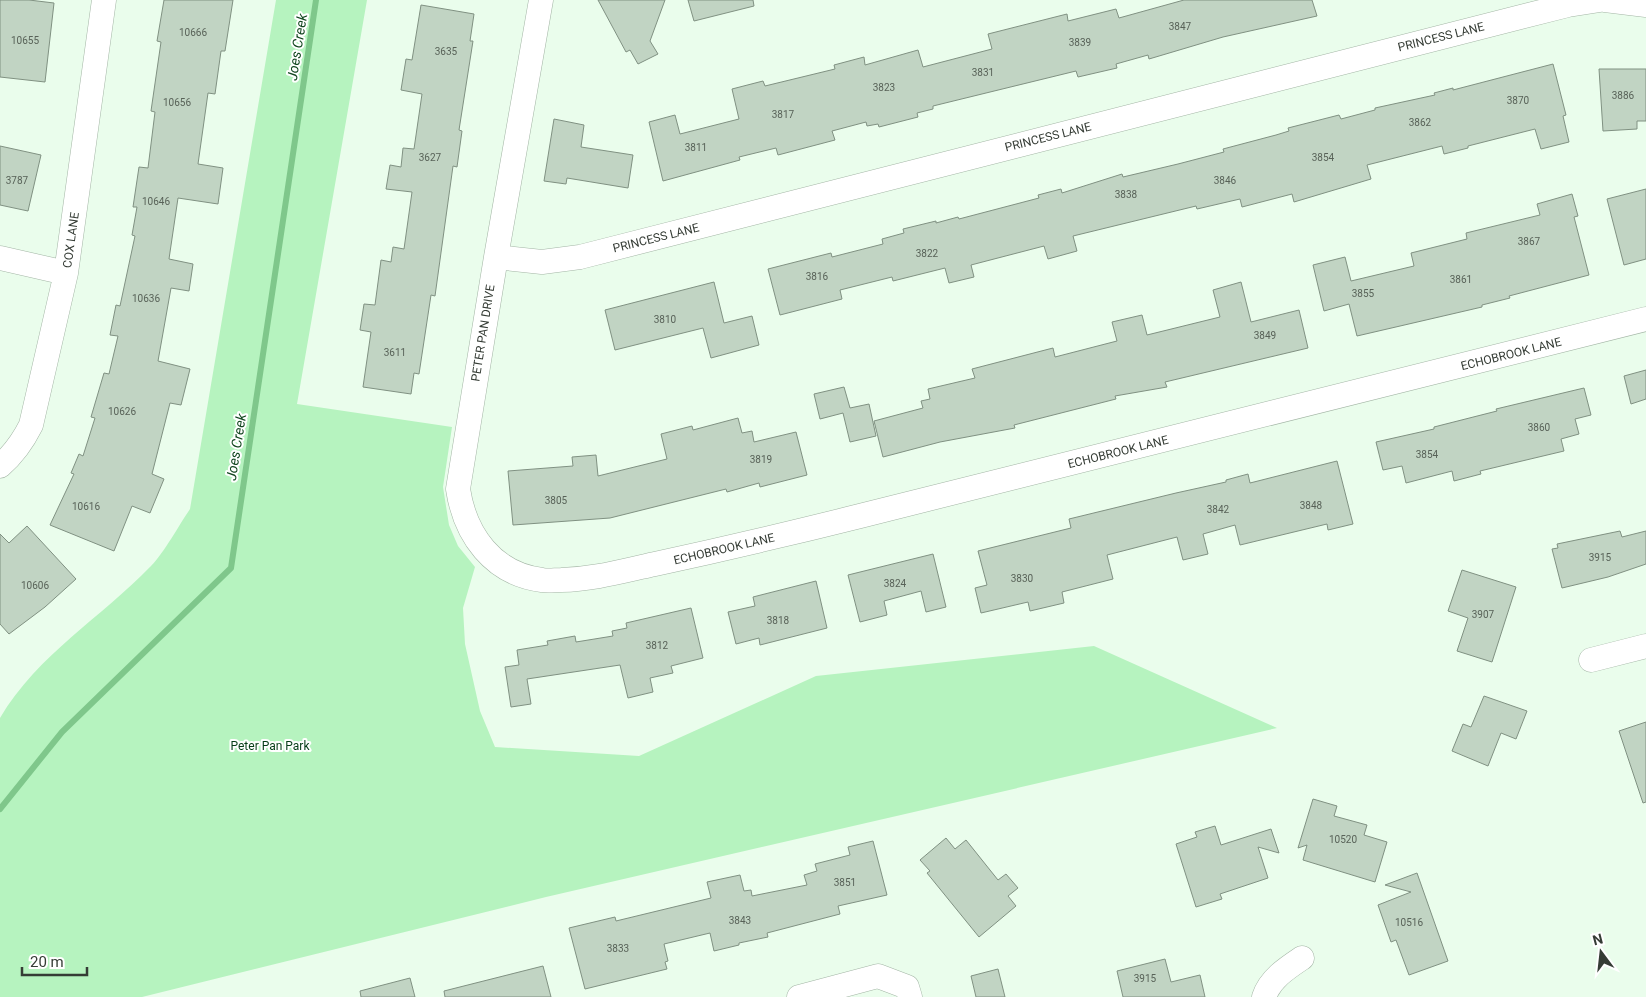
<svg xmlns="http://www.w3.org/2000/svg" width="1646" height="997" font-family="Roboto,sans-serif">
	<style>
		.green { fill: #b6f3bf }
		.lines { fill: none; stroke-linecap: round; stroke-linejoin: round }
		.stream { stroke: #7fc78b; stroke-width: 6 }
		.building { fill: #c1d4c3; stroke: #809182 }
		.street-casing { stroke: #a3b5a5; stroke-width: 25 }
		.street { stroke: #fff; stroke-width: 24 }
		.labels { text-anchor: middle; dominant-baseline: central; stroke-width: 4; stroke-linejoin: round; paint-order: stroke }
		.number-label { font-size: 10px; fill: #586258 }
		.street-label { font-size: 12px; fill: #353c35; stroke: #fff }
		.park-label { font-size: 12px; fill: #043c16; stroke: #fff }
		.water-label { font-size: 14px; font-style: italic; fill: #134720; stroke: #fff }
	</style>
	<rect width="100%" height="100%" fill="#eafdec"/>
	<path class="green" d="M 276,0 L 367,0 L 297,404 L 452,427 L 443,487 L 449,525 L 458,546 L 475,567 L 463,608 L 465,644 L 480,711 L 495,747 L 639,756 L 816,676 L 1094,646 L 1277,728 L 546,897 L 142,997 L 0,997 L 0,718 C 38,654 101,618 151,566 C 164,553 179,525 190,509 Z"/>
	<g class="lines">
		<path class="stream" d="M 0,809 L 62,732 L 231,568 L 316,0"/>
	</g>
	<path class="building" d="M 0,0 L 29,0 L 54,3 L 45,82 L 0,77 Z
		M 164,0 L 233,0 L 225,51 L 221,51 L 215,94 L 208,93 L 198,164 L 223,168 L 218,204 L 178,198 L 169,259 L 193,264 L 189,291 L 171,288 L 158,361 L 190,369 L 181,405 L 170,403 L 152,474 L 164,479 L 150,513 L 132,506 L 114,551 L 50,525 L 74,474 L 71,473 L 79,454 L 83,456 L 95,418 L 91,417 L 104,373 L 109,374 L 118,336 L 110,335 L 116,305 L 120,306 L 135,236 L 132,235 L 137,207 L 133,207 L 139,167 L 148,168 L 155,112 L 151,111 L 161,42 L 157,41 Z
		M 598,0 L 665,0 L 650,41 L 658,54 L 638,64 L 630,50 L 626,52 Z
		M 688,0 L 753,0 L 754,6 L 694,21 Z
		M 1184,0 L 1312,0 L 1317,16 L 1223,37 L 1149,59 L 1148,55 L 1116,64 L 1117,68 L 1078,77 L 1076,71 L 986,93 L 933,106 L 933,109 L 917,113 L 918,117 L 879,127 L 878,124 L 867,126 L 866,122 L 832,131 L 835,140 L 778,155 L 776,148 L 739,157 L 740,160 L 663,181 L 649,122 L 675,115 L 680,134 L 739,119 L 732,89 L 763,81 L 765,86 L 835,69 L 834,65 L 864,57 L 865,65 L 918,50 L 923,67 L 992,49 L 988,34 L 1067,14 L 1068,21 L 1116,9 L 1119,18 Z
		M 421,5 L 474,14 L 470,41 L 473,41 L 459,130 L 462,131 L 457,167 L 453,166 L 435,296 L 431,295 L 419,374 L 414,373 L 411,394 L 363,387 L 371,332 L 360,330 L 364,304 L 375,305 L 381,260 L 391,262 L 393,247 L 404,249 L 412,192 L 386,189 L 390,165 L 401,167 L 403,148 L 414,149 L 422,94 L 401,90 L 406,59 L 412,60 Z
		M 1553,64 L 1566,115 L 1563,116 L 1569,142 L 1541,149 L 1535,129 L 1468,146 L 1468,148 L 1444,154 L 1442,146 L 1367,165 L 1371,179 L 1294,202 L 1292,194 L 1242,207 L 1240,199 L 1197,209 L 1196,206 L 1073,236 L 1077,251 L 1048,259 L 1044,246 L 971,265 L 974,277 L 949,283 L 945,268 L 893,281 L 892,277 L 840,290 L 842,299 L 780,315 L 768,269 L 831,253 L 832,257 L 883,244 L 882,239 L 904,233 L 903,229 L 936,221 L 936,223 L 958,217 L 959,219 L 1039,198 L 1038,195 L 1061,189 L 1062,193 L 1122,174 L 1123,177 L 1178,164 L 1224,152 L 1223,149 L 1276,135 L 1289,131 L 1288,128 L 1339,115 L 1341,119 L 1375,110 L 1375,108 L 1435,95 L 1434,93 L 1453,88 L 1453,90 Z
		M 1599,69 L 1646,69 L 1646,121 L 1637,121 L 1637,129 L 1603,131 Z
		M 554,119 L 584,125 L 581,147 L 633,155 L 628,188 L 567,178 L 566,184 L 544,181 Z
		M 0,146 L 41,155 L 28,211 L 0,205 Z
		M 1646,189 L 1646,259 L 1624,265 L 1607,199 Z
		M 1572,194 L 1578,216 L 1574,217 L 1589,275 L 1509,296 L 1510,298 L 1482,305 L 1482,307 L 1357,336 L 1349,304 L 1324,311 L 1313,265 L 1345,257 L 1351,281 L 1414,266 L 1411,253 L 1467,239 L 1466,233 L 1540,215 L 1537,204 Z
		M 714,282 L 724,323 L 752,316 L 759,345 L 711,358 L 703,328 L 615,350 L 605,310 Z
		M 1241,282 L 1251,322 L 1299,310 L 1308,348 L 1165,382 L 1167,387 L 1115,396 L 1116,399 L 1014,425 L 1015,428 L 940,442 L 883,457 L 874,421 L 923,408 L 921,401 L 930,399 L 928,389 L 975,378 L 972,369 L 1053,348 L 1055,357 L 1117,341 L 1112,322 L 1142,315 L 1147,335 L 1220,317 L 1213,290 Z
		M 1646,370 L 1646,399 L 1631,404 L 1624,376 Z
		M 844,387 L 850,408 L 869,404 L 876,436 L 850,442 L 843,413 L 820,419 L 814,394 Z
		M 1584,388 L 1591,415 L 1575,419 L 1579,434 L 1561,439 L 1564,451 L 1480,471 L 1481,474 L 1454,481 L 1452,471 L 1406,483 L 1402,466 L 1383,470 L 1376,442 L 1434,429 L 1434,427 L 1497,411 L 1496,409 Z
		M 738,418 L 742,433 L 752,431 L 754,442 L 796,432 L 807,475 L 760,487 L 759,483 L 727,492 L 726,489 L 610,518 L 513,525 L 508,471 L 573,466 L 572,457 L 596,455 L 598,476 L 667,459 L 661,434 L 692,426 L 693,430 Z
		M 1337,461 L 1353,524 L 1328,530 L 1327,524 L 1240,545 L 1235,525 L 1203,534 L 1208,554 L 1183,560 L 1177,537 L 1107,555 L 1113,579 L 1062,592 L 1064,603 L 1030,611 L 1028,602 L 981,613 L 975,588 L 987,585 L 978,551 L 1071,528 L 1069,519 L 1176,493 L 1226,482 L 1226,480 L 1248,474 L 1250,483 Z
		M 27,526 L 76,579 L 45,607 L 9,634 L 0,624 L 0,534 L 9,543 Z
		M 1620,531 L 1622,537 L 1646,531 L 1646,564 L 1608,577 L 1562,588 L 1552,549 L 1558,548 L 1557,544 Z
		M 933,554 L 946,607 L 926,612 L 921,591 L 884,601 L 887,615 L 860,622 L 848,575 Z
		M 1462,570 L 1516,587 L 1492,662 L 1457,651 L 1468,618 L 1448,611 Z
		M 816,581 L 827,628 L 760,645 L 759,638 L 736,644 L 728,612 L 755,606 L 753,597 Z
		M 691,608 L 703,658 L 671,666 L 673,673 L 650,678 L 653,692 L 628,698 L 620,665 L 527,679 L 531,704 L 511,707 L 505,667 L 519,665 L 517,650 L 548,645 L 547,641 L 575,636 L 576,642 L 613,636 L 612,631 L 627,628 L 626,623 Z
		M 1484,696 L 1527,711 L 1516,739 L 1501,733 L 1488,766 L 1452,751 L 1463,724 L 1471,727 Z
		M 1646,722 L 1646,802 L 1643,803 L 1619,731 Z
		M 1313,799 L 1337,806 L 1334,816 L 1367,825 L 1364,835 L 1387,842 L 1375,882 L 1303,860 L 1307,845 L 1298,848 Z
		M 1215,826 L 1221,845 L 1271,829 L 1279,853 L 1258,847 L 1268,878 L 1220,894 L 1222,899 L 1196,907 L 1176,844 L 1197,837 L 1195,832 Z
		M 946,838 L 955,849 L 966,840 L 998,880 L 1006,874 L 1018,888 L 1008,896 L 1016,906 L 979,937 L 927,873 L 930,871 L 920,860 Z
		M 873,841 L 887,895 L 838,906 L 840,914 L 767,933 L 768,937 L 739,943 L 739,945 L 714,951 L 710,933 L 664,944 L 668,961 L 665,962 L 667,969 L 585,989 L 569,928 L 615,917 L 616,921 L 711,898 L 707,882 L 740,875 L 744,891 L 751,890 L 752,896 L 807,885 L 804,875 L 817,871 L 815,864 L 850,855 L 848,847 Z
		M 1417,873 L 1448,961 L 1409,975 L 1396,940 L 1391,942 L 1378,905 L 1411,892 L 1385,885 Z
		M 1165,959 L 1171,982 L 1200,975 L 1205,997 L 1123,997 L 1117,971 Z
		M 543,966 L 551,997 L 445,997 L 444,991 Z
		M 998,969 L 1005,997 L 976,997 L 971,976 Z
		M 410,978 L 415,997 L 361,997 L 360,991 Z"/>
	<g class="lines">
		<defs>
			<path id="street" d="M 541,0 L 496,257 L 458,489 C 465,535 493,574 542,580 C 548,581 555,580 561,580 C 595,579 622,571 655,564 C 724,549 792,533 860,516 C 1122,451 1384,386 1646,319
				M 1605,0 L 1646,5
				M 496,257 L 542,262 L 580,257 L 1568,5 L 1600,0
				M 0,258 L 66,273
				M 0,466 C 14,454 23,441 31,425 L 66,273 L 104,0
				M 1591,660 L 1646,646
				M 799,997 L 878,976 L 907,987 L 910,997
				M 1264,997 C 1270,979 1287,968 1302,958"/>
		</defs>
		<use href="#street" class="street-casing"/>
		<use href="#street" class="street"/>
	</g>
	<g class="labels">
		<g class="number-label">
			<text x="1180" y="26">3847</text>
			<text x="193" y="32">10666</text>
			<text x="25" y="40">10655</text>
			<text x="1080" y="42">3839</text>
			<text x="446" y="51">3635</text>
			<text x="983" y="72">3831</text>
			<text x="884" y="87">3823</text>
			<text x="1623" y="95">3886</text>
			<text x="1518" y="100">3870</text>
			<text x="177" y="102">10656</text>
			<text x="783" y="114">3817</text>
			<text x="1420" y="122">3862</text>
			<text x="696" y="147">3811</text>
			<text x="430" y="157">3627</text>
			<text x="1323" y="157">3854</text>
			<text x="17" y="180">3787</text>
			<text x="1225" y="180">3846</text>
			<text x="1126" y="194">3838</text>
			<text x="156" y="201">10646</text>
			<text x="1529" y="241">3867</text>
			<text x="927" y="253">3822</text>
			<text x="817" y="276">3816</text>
			<text x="1461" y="279">3861</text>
			<text x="1363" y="293">3855</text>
			<text x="146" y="298">10636</text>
			<text x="665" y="319">3810</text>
			<text x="1265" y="335">3849</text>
			<text x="395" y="352">3611</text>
			<text x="122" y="411">10626</text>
			<text x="1539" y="427">3860</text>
			<text x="1427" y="454">3854</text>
			<text x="761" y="459">3819</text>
			<text x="556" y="500">3805</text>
			<text x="1311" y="505">3848</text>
			<text x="86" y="506">10616</text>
			<text x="1218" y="509">3842</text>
			<text x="1600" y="557">3915</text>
			<text x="1022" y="578">3830</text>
			<text x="895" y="583">3824</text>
			<text x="35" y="585">10606</text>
			<text x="1483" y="614">3907</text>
			<text x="778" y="620">3818</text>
			<text x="657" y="645">3812</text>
			<text x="1343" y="839">10520</text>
			<text x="845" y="882">3851</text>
			<text x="740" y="920">3843</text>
			<text x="1409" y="922">10516</text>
			<text x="618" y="948">3833</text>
			<text x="1145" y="978">3915</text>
		</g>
		<g class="street-label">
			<text transform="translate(1441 37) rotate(-14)">PRINCESS LANE</text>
			<text transform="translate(1048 137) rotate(-14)">PRINCESS LANE</text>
			<text transform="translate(656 238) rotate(-14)">PRINCESS LANE</text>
			<text transform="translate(71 240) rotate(-82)">COX LANE</text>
			<text transform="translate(483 333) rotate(-81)">PETER PAN DRIVE</text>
			<text transform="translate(1511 354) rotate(-14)">ECHOBROOK LANE</text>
			<text transform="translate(1118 452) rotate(-14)">ECHOBROOK LANE</text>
			<text transform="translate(724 549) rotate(-13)">ECHOBROOK LANE</text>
		</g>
		<g class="park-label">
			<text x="270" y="746">Peter Pan Park</text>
		</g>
		<g class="water-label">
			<text transform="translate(297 47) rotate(-81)">Joes Creek</text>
			<text transform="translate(236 447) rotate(-81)">Joes Creek</text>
		</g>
	</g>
	<g transform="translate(1601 952) rotate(345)" stroke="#ffffff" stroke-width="4" paint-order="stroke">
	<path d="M0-4L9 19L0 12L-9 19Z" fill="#353c35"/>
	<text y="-8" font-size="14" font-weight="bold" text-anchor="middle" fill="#353c35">N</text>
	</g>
	<path d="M22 967v8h65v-8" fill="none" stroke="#353c35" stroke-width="2.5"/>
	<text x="30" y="967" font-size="15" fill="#353c35" stroke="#ffffff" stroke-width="4" paint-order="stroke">20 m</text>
</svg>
